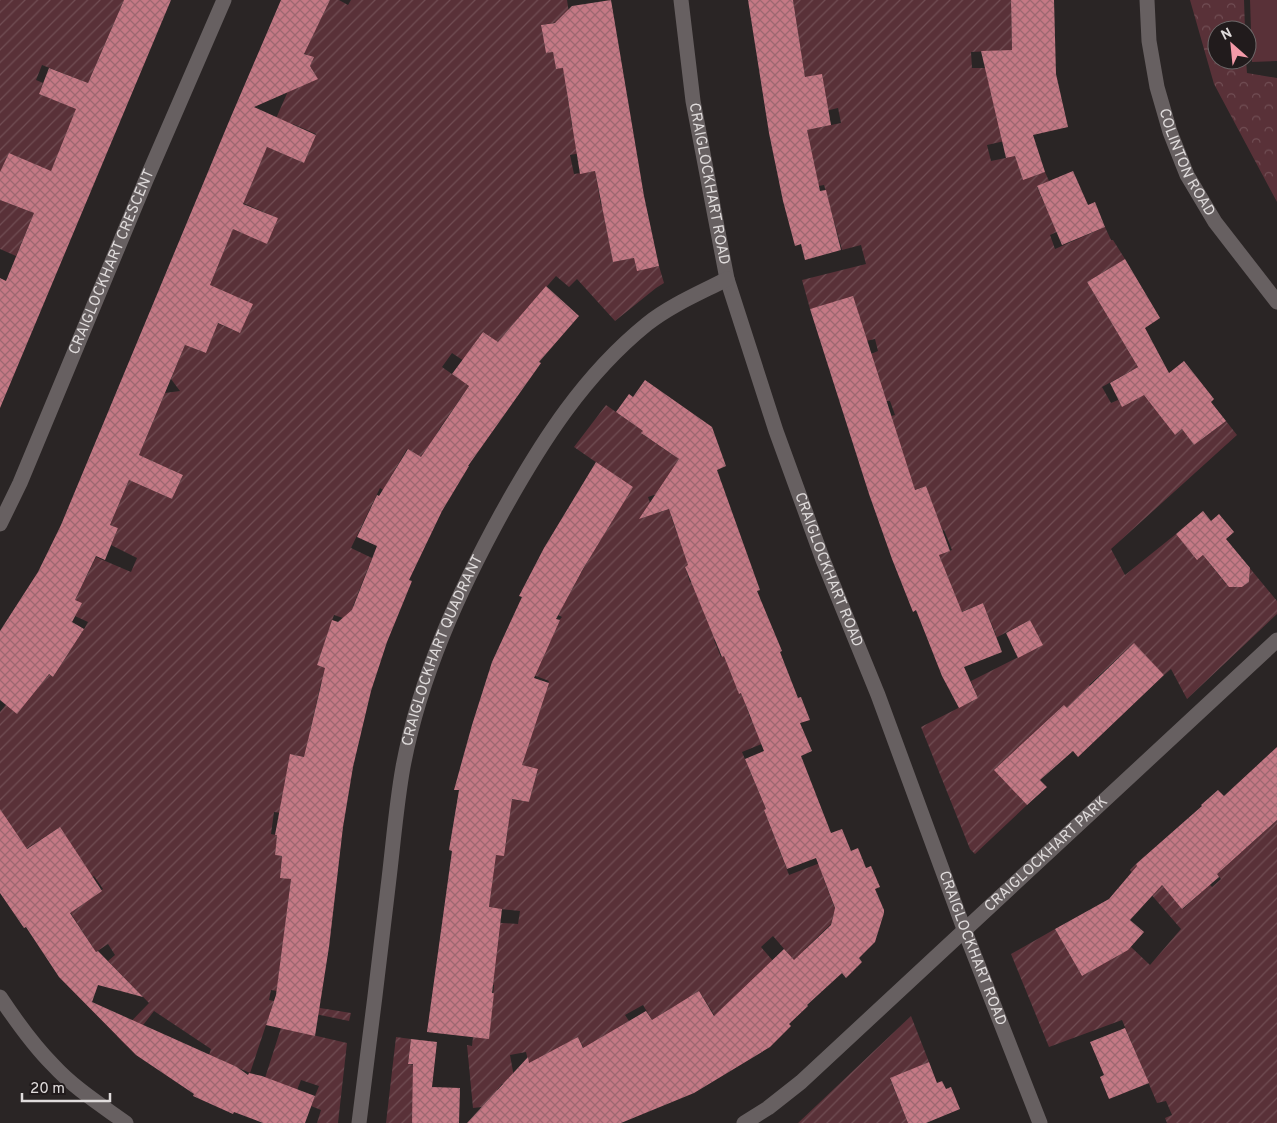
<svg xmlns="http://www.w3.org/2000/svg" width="1277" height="1123" font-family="Overpass,sans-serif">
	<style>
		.grass { fill: #593138 }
		.park { fill: url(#park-crowns) }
		.garden { fill: url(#garden-furrows) }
		.building { fill: url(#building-cross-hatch) }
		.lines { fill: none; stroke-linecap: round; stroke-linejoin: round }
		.minor { stroke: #676061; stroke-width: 15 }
		.labels { text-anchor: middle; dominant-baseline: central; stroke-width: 5; stroke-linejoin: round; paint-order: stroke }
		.street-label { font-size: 15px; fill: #e0dcdc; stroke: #211b1c }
	</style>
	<defs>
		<pattern id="park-crowns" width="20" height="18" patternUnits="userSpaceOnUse" patternTransform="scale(1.25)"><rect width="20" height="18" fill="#593138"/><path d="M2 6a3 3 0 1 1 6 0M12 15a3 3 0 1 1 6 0" fill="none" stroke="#714e54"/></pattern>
		<pattern id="garden-furrows" width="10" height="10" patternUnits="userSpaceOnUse" patternTransform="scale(1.25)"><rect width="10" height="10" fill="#593138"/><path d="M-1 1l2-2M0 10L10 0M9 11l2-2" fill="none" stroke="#714e54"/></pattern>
		<pattern id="building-cross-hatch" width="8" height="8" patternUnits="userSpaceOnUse" patternTransform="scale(1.25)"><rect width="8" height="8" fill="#c47985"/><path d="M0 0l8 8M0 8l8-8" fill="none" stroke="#9d6871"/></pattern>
	</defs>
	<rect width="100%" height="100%" fill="#2a2525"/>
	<path class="grass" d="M 1250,0 L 1277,0 L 1277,61 L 1252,62 Z"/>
	<path class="park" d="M 1190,0 L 1244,0 L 1245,30 L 1217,30 L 1217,60 L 1246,60 L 1247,73 L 1277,78 L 1277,202 L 1214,84 Z"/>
	<path class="garden" d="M 0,0 L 124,0 L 88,83 L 42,65 L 36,80 L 43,83 L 39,94 L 77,109 L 49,176 L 36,165 L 9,153 L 0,177 Z
		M 330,0 L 339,0 L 348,5 L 351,0 L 567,0 L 570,20 L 541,25 L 546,53 L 553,52 L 556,69 L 577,66 L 595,81 L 566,87 L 572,126 L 612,147 L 570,155 L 574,174 L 595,171 L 601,205 L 623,200 L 626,211 L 604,216 L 613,262 L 634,258 L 637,270 L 659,266 L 664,283 L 656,288 L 615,321 L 577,279 L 569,287 L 556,276 L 508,331 L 499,343 L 483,332 L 468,353 L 484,365 L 479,371 L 452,353 L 442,367 L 469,386 L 440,428 L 422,458 L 407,449 L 383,490 L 380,488 L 351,548 L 372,558 L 353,606 L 377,616 L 373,628 L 334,615 L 317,665 L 350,676 L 321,683 L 310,731 L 310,758 L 290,754 L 322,818 L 274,812 L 271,834 L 277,835 L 275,855 L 282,856 L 280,877 L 291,879 L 277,991 L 271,990 L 269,1000 L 274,1001 L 250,1073 L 209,1055 L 211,1049 L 154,1011 L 127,1046 L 117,1036 L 149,1003 L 108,961 L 115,955 L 108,944 L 96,952 L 70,912 L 103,889 L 94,876 L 71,891 L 60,827 L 26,849 L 0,818 L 0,712 L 37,667 L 53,677 L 84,629 L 88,622 L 75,616 L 75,600 L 96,557 L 131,572 L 137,558 L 111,545 L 118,528 L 110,525 L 129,480 L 172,499 L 183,475 L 139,455 L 165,393 L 180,391 L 171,379 L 185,345 L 206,353 L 217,325 L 198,315 L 240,333 L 210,285 L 233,229 L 267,243 L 277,218 L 243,203 L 267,147 L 304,163 L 316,134 L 293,124 L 274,123 L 292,82 L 315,74 L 310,66 L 313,58 L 304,53 Z
		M 793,0 L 1011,0 L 1012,50 L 971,52 L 972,68 L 995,68 L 1009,140 L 987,145 L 991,161 L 1015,156 L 1023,179 L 1045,172 L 1049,181 L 1037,187 L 1043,201 L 1061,230 L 1050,235 L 1055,249 L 1105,227 L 1111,240 L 1113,240 L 1125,259 L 1087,282 L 1138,367 L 1102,387 L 1111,403 L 1118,400 L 1122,406 L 1140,388 L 1174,434 L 1182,429 L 1194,445 L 1226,421 L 1237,435 L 1111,549 L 1125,575 L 1176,534 L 1197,559 L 1203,555 L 1226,584 L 1230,581 L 1235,587 L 1242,587 L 1249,582 L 1250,574 L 1245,569 L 1248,566 L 1277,601 L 1277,614 L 1187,699 L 1171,669 L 1164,675 L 1133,644 L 1089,685 L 1103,701 L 995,770 L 1027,805 L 975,854 L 970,849 L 921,727 L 978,698 L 971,681 L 1042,645 L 1030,620 L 982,645 L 980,642 L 996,635 L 983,603 L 961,612 L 939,555 L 952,550 L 944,530 L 942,531 L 926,486 L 914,490 L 891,416 L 895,415 L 890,401 L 886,401 L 871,354 L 878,351 L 875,339 L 866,341 L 853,297 L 810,309 L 802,280 L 866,264 L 861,245 L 842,250 L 824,185 L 782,193 L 797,132 L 841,123 L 838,108 L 821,112 L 805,77 Z
		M 0,200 L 34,213 L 16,256 L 0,249 Z
		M 606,405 L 643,431 L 642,434 L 679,459 L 687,484 L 648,497 L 654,514 L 682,505 L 671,516 L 678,536 L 691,531 L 692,564 L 685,567 L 690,582 L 707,576 L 705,615 L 711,630 L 723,626 L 727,635 L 714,640 L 721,657 L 734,652 L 739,694 L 756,687 L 760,697 L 745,703 L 751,720 L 776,738 L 742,752 L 766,809 L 764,810 L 789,875 L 838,856 L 844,868 L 823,877 L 835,909 L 831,924 L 805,949 L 816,962 L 804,972 L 773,936 L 761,947 L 780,969 L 720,1024 L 699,991 L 672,1053 L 643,1005 L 625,1015 L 629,1021 L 617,1028 L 592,1065 L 578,1037 L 537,1099 L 526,1052 L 510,1055 L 516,1088 L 511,1083 L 502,1084 L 497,1090 L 499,1105 L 473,1108 L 467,1045 L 472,1046 L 473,1037 L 489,1038 L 494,985 L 452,979 L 488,922 L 518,924 L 520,911 L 489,908 L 495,856 L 506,844 L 508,828 L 499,826 L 503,798 L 529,802 L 538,770 L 506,761 L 534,727 L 549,681 L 515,668 L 562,617 L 538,605 L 564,604 L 590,557 L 617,513 L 601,503 L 616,476 L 574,447 Z
		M 1277,820 L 1277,1123 L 1167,1123 L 1165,1118 L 1172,1115 L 1166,1101 L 1157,1103 L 1122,1020 L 1049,1047 L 1011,954 L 1055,929 L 1082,976 L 1131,947 L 1150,965 L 1181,929 L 1130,870 L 1136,864 L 1149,879 L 1153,875 L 1183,909 L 1197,896 L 1205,879 L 1212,887 L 1221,879 L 1190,844 L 1238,839 L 1246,848 Z
		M 289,1003 L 351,1013 L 349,1021 L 296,1010 L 291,1030 L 347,1043 L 338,1123 L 317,1123 L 321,1110 L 311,1106 L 319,1086 L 301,1080 L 297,1090 L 265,1078 Z
		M 911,1016 L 929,1062 L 890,1079 L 908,1123 L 798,1123 Z
		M 396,1037 L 411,1039 L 408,1064 L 434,1067 L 413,1106 L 412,1123 L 386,1123 Z"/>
	<path class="building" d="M 124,0 L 171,0 L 0,408 L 0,278 L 6,281 L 34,213 L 0,200 L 0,172 L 9,153 L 51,171 L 76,109 L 39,94 L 49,68 L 88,83 Z
		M 281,0 L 330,0 L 304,54 L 314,57 L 310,66 L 318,79 L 254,107 L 316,135 L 304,163 L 267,147 L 243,204 L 278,218 L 267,244 L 233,229 L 210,285 L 253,304 L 240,333 L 218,323 L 206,353 L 185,345 L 139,455 L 183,475 L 172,499 L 129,480 L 110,525 L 118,528 L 105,560 L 96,556 L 75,600 L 82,603 L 72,622 L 84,629 L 53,677 L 49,674 L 17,714 L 0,700 L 0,631 L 38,572 L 61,525 L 230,119 Z
		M 611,0 L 644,196 L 659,266 L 637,271 L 634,258 L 613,262 L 595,171 L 580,174 L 563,68 L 556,69 L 553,52 L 546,53 L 541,25 L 555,23 L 572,6 Z
		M 748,0 L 793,0 L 805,77 L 822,74 L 831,125 L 807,130 L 820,191 L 826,190 L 841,250 L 805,260 L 801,244 L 795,246 L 783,201 L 769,133 Z
		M 1011,0 L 1054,0 L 1056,74 L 1068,127 L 1033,135 L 1045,172 L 1023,180 L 1015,156 L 1006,158 L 981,51 L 1012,50 Z
		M 1073,171 L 1088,205 L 1095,202 L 1105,227 L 1062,245 L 1037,186 Z
		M 1125,259 L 1160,318 L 1145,328 L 1169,373 L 1184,361 L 1214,399 L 1211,402 L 1226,421 L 1194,445 L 1182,429 L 1175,435 L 1144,395 L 1122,407 L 1110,383 L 1138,367 L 1087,282 Z
		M 546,286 L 579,316 L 539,362 L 541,363 L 468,466 L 469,466 L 442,511 L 409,580 L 412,581 L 387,642 L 371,691 L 353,767 L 343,827 L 329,947 L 315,1036 L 266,1025 L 276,995 L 291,879 L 280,878 L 282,856 L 275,855 L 277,835 L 275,835 L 290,754 L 304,757 L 325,668 L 317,665 L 332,620 L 338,622 L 352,610 L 377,546 L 357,537 L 377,495 L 379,496 L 408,449 L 421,457 L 469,386 L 452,374 L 483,332 L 498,342 Z
		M 853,296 L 915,490 L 926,486 L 950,551 L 939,555 L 962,612 L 983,603 L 1002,652 L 964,667 L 978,698 L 959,708 L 942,676 L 916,610 L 913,612 L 892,559 L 869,494 L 810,309 Z
		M 645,380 L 712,427 L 726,466 L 717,470 L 760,590 L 757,591 L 782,651 L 780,652 L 798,698 L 801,697 L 810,720 L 800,723 L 812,751 L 801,756 L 831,833 L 842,829 L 851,851 L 858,848 L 866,868 L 871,866 L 880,887 L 875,889 L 884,910 L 884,913 L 875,942 L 859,958 L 862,962 L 846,978 L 842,973 L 807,1005 L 808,1006 L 789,1024 L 791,1026 L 770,1047 L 694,1093 L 621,1123 L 467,1123 L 528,1057 L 529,1063 L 578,1037 L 583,1048 L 646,1011 L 652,1020 L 699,991 L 714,1016 L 784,949 L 794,960 L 831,925 L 833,917 L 835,908 L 816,858 L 787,869 L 764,810 L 766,809 L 745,759 L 764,751 L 741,693 L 739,694 L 724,656 L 722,657 L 685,567 L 688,565 L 669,509 L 639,519 L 679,459 L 641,433 L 643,431 L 616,412 L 629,394 L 633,397 Z
		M 596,462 L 633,487 L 583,569 L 556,619 L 560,620 L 534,678 L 549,683 L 522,765 L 538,769 L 529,802 L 512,799 L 504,856 L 496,855 L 489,907 L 502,909 L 492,993 L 494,993 L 489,1039 L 427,1032 L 452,851 L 449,850 L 459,790 L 454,790 L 472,725 L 492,662 L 522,597 L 519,596 L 544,548 Z
		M 1203,511 L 1211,521 L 1219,514 L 1234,532 L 1226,539 L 1250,568 L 1249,582 L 1242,587 L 1229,587 L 1203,555 L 1197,560 L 1176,534 Z
		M 1030,620 L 1043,645 L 1018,658 L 1006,633 Z
		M 1134,643 L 1164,675 L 1078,757 L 1073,751 L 1040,780 L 1047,787 L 1027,805 L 994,770 L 1064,705 L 1067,708 Z
		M 1277,747 L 1277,820 L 1217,874 L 1219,877 L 1182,909 L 1162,885 L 1130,920 L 1144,932 L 1128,950 L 1082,976 L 1055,929 L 1109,899 L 1137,866 L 1136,864 L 1202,806 L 1201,805 L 1218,790 L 1224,796 Z
		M 0,809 L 27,849 L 60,827 L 102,891 L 70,913 L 96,952 L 98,951 L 143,997 L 98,985 L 92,1002 L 237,1067 L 248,1075 L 249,1073 L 262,1076 L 315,1096 L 305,1123 L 263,1123 L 234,1112 L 233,1114 L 193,1096 L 194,1094 L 136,1055 L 59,977 L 26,927 L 24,928 L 0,893 Z
		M 1125,1028 L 1149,1083 L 1109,1099 L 1100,1077 L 1104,1075 L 1090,1042 Z
		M 411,1039 L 437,1042 L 432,1087 L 460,1088 L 459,1123 L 412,1123 L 413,1064 L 408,1064 Z
		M 929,1062 L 937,1083 L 942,1081 L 946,1089 L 951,1087 L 960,1109 L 926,1123 L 908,1123 L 890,1078 Z"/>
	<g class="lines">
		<g class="minor">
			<path id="s1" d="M 681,0 L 693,101 L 727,279 L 776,431 L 823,560 L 878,695 L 964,929 L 1040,1123"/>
			<path id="s2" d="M 1147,0 L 1149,41 L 1157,87 L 1170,132 L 1187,175 L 1215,222 L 1277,302"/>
			<path id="s3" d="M 0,524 L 20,483 L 146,180 L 224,0"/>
			<path d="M 0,997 C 16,1021 33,1045 53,1065 C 74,1088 101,1105 126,1123"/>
			<path id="s4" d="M 359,1123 C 369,1044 379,966 388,887 C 393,847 396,806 403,767 C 420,676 459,591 503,511 C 542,441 584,375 647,324 C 671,305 700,293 727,279"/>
			<path id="s5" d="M 744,1123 L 768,1108 L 801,1082 L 1277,640"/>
		</g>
	</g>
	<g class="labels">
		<g class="street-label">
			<text stroke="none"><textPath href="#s2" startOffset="169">COLINTON ROAD</textPath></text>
			<text stroke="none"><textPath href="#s1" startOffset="186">CRAIGLOCKHART ROAD</textPath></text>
			<text stroke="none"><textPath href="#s3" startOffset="285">CRAIGLOCKHART CRESCENT</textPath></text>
			<text stroke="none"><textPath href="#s1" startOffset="591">CRAIGLOCKHART ROAD</textPath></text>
			<text stroke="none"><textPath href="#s4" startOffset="482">CRAIGLOCKHART QUADRANT</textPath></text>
			<text stroke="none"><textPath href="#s5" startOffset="405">CRAIGLOCKHART PARK</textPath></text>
			<text stroke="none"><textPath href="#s1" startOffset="996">CRAIGLOCKHART ROAD</textPath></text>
		</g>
	</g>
	<g transform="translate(1232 45) rotate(333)"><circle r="24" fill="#211b1c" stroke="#6d6869"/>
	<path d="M0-4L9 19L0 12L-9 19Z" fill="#f39aa8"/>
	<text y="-8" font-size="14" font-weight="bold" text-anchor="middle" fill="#e0dcdc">N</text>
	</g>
	<path d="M22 1093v8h88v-8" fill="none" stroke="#e0dcdc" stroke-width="2.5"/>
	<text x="30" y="1093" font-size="15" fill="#e0dcdc" stroke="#211b1c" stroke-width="4" paint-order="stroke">20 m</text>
</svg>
